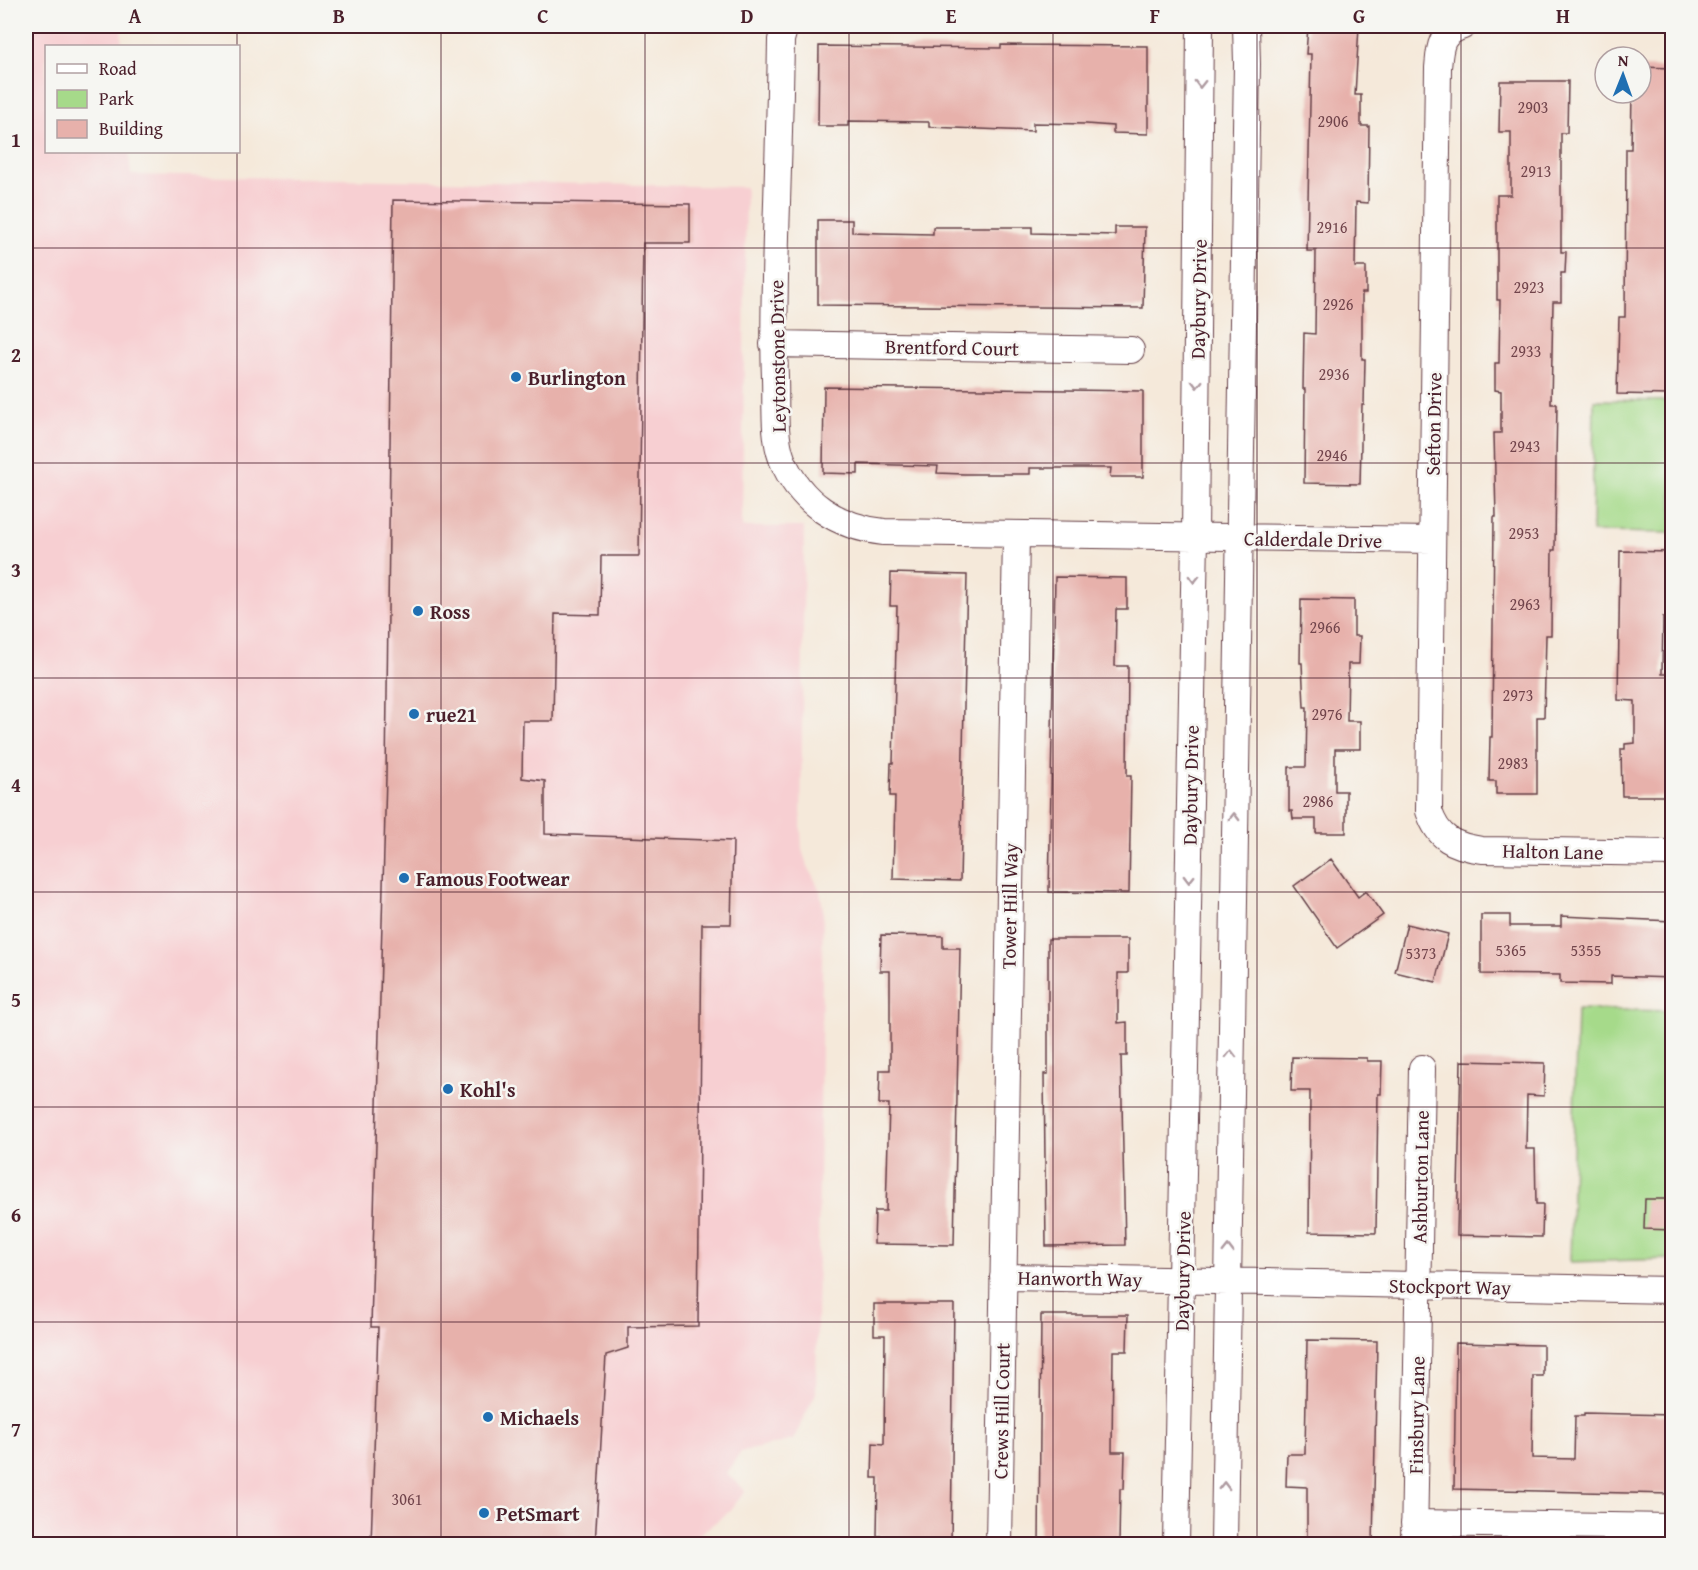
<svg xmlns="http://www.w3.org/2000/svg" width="1698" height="1570" font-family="'Gentium Book Plus',serif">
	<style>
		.built { fill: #f7cfd2 }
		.green { fill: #a6da8a; stroke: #787c5a; stroke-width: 1.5 }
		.building { fill: #e7b1ab }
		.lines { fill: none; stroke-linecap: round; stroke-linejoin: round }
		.street-casing { stroke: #643d45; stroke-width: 28 }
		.street { stroke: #fff; stroke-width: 26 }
		.oneway { stroke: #ae9aa0 }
		.grid { fill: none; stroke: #4a1f2b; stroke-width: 1.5; stroke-opacity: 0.55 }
		.poi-dot { fill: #1f6fb2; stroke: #f6f6f2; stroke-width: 2 }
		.labels { text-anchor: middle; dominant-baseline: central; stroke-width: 5; stroke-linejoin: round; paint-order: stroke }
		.number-label { font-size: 16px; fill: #71444b }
		.street-label { font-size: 20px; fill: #4a1f2b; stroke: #f6f6f2 }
		.poi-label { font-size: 20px; font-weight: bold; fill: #4a1f2b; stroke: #f6f6f2; text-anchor: start }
		.neatline { fill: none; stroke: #4a1f2b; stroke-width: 2 }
		.grid-label { font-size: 20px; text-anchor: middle; font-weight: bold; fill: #4a1f2b }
	</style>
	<rect width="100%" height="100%" fill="#f6f6f2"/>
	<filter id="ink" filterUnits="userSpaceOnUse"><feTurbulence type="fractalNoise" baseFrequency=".0167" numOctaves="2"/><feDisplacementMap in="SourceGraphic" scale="12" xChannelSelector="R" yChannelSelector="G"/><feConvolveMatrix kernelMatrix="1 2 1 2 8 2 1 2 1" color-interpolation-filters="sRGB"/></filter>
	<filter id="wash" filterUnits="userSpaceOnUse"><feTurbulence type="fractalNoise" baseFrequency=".008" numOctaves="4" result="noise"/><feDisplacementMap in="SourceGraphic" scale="24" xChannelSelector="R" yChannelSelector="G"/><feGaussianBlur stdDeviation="1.35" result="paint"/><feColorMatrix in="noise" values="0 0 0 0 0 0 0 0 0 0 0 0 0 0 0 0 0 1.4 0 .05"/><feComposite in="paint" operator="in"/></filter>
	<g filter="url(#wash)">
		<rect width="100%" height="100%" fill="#f5e9da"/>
		<path class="built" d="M 26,26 L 121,26 L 122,46 L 46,46 L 46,152 L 129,152 L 131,175 L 746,187 L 742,527 L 804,527 L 801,831 L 802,850 L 806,862 L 820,891 L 823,909 L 816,1393 L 793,1440 L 741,1452 L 726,1473 L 745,1491 L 730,1511 L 693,1539 L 692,1544 L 26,1544 Z"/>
		<path class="green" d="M 1594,400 L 1672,401 L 1672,533 L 1592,532 Z
			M 1577,1009 L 1672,1011 L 1672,1259 L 1570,1262 Z"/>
		<g id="blocks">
			<path class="building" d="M 1308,26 L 1359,26 L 1355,95 L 1361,95 L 1361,126 L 1369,126 L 1368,203 L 1356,202 L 1355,267 L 1366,267 L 1366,293 L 1362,293 L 1362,359 L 1365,359 L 1364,405 L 1362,405 L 1360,484 L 1304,483 L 1305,389 L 1303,389 L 1304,333 L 1315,334 L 1316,251 L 1307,251 L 1311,54 L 1306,54 Z
				M 1001,45 L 1148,46 L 1148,134 L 1113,133 L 1113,126 L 1086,124 L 1033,123 L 1033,131 L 929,127 L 929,122 L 848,121 L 848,126 L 818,126 L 819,46 L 1001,48 Z
				M 1641,67 L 1672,68 L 1672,304 L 1670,367 L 1672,367 L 1672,395 L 1617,394 L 1619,317 L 1625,317 L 1626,149 L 1631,149 L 1632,93 L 1641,93 Z
				M 1500,81 L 1568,81 L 1567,133 L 1561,133 L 1561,252 L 1566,252 L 1565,273 L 1561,273 L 1561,302 L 1553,302 L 1551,404 L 1557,404 L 1556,459 L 1555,550 L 1552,550 L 1551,635 L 1546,635 L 1544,717 L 1537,717 L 1537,794 L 1496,794 L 1496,781 L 1489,781 L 1490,737 L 1492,737 L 1494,517 L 1496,517 L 1494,433 L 1501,433 L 1501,391 L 1495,390 L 1495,363 L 1499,363 L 1500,300 L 1497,300 L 1497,195 L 1511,195 L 1511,132 L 1499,132 Z
				M 393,200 L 690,204 L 690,243 L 643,243 L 639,556 L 601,556 L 600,615 L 555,614 L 553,721 L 523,721 L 522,778 L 545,781 L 545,834 L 733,841 L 731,924 L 702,924 L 698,1326 L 628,1327 L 628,1348 L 606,1355 L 595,1545 L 371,1545 L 378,1327 L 371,1327 L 386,776 Z
				M 818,220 L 852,220 L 852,232 L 880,233 L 933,234 L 933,227 L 1032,227 L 1032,233 L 1115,235 L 1115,227 L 1145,227 L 1143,308 L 818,305 Z
				M 824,387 L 1143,391 L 1143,477 L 1110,477 L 1111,468 L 1030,468 L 1030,474 L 964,474 L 937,473 L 938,466 L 858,464 L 858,474 L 823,473 Z
				M 1620,551 L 1672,552 L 1672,617 L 1663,617 L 1662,674 L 1672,674 L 1672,772 L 1667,772 L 1667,796 L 1622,796 L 1621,749 L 1625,749 L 1625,744 L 1635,743 L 1635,701 L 1618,700 Z
				M 891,573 L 967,575 L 960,881 L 893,879 L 895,796 L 890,796 L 891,763 L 893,763 L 897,606 L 890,606 Z
				M 1055,577 L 1127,578 L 1127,609 L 1116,609 L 1115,666 L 1128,666 L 1127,776 L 1131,776 L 1129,893 L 1049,892 Z
				M 1301,599 L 1354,600 L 1354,636 L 1360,636 L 1359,664 L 1348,664 L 1347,721 L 1360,721 L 1360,749 L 1335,749 L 1335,791 L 1346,791 L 1346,833 L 1316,833 L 1316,819 L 1293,819 L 1292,811 L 1289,811 L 1289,767 L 1306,767 L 1307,707 L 1304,707 L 1302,663 L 1300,663 Z
				M 1331,859 L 1358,897 L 1366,891 L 1383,915 L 1337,948 L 1294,886 Z
				M 1481,915 L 1510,915 L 1510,926 L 1561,926 L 1561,916 L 1672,921 L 1672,978 L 1611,976 L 1611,984 L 1560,983 L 1560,975 L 1481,974 Z
				M 1407,924 L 1448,934 L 1436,982 L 1395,972 Z
				M 881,935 L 943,936 L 943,948 L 960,948 L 954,1245 L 874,1244 L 875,1211 L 886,1211 L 889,1104 L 879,1104 L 880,1070 L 890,1070 L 890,971 L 880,971 Z
				M 1048,939 L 1128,939 L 1128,973 L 1118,973 L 1118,1023 L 1127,1022 L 1127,1056 L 1121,1056 L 1125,1245 L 1046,1246 L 1044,1074 L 1048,1074 Z
				M 1292,1057 L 1367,1058 L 1367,1061 L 1382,1061 L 1381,1094 L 1378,1094 L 1376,1233 L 1309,1232 L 1310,1091 L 1291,1091 Z
				M 1461,1061 L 1545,1063 L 1544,1096 L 1527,1095 L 1526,1149 L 1535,1149 L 1536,1204 L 1543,1204 L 1542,1237 L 1457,1235 Z
				M 1645,1199 L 1672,1199 L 1672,1230 L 1644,1229 Z
				M 874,1304 L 954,1304 L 951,1545 L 883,1545 L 883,1536 L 877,1536 L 878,1478 L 872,1478 L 873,1443 L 884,1444 L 885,1335 L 874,1335 Z
				M 1041,1315 L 1128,1315 L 1127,1351 L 1113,1351 L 1112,1452 L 1125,1452 L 1124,1489 L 1120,1489 L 1119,1545 L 1039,1545 Z
				M 1307,1340 L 1377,1341 L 1373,1545 L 1315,1545 L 1315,1542 L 1307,1542 L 1307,1487 L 1286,1486 L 1287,1454 L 1305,1454 Z
				M 1456,1343 L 1543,1345 L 1543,1376 L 1533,1376 L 1532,1458 L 1574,1459 L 1575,1416 L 1584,1416 L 1584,1413 L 1672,1415 L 1672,1494 L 1454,1489 Z"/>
		</g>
	</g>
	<g filter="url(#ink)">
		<use href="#blocks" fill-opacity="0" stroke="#643d45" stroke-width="1.5"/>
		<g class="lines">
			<defs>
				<path id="street" d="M 785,26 L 781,40 C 780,105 778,171 776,236 C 775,283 773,331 775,378 C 776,404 773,435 782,459 C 800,503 838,527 884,532 L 1432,540
					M 1463,26 C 1440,33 1440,46 1438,68 L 1429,811 C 1438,839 1454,846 1482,850 L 1672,853
					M 773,344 L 1131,350
					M 1003,1277 L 1672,1290
					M 1414,1523 L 1672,1527
					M 999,1544 L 1016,535
					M 1176,1544 L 1195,537 L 1200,26
					M 1224,1544 L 1247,64 L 1246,26
					M 1414,1544 L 1422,1068"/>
			</defs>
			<use href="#street" class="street-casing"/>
			<use href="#street" class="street"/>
		</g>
		<defs><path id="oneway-chevron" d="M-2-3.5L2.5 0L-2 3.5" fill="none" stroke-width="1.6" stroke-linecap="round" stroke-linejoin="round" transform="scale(1.5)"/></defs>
		<g class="oneway">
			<use href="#oneway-chevron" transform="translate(1200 84) rotate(91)"/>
			<use href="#oneway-chevron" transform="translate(1197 384) rotate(91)"/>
			<use href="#oneway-chevron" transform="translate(1194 579) rotate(91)"/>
			<use href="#oneway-chevron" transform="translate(1234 817) rotate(-89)"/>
			<use href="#oneway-chevron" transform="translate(1189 879) rotate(91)"/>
			<use href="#oneway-chevron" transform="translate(1231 1054) rotate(-89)"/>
			<use href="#oneway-chevron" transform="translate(1228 1249) rotate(-89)"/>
			<use href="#oneway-chevron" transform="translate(1224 1486) rotate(-89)"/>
		</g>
	</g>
	<path class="grid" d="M 237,26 L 237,46M 441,26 L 441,1544M 645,26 L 645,1544M 849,26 L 849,1544M 1053,26 L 1053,1544M 1257,26 L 1257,1544M 1461,26 L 1461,1544M 237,152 L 237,1544M 26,248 L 1672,248M 26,463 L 1672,463M 26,678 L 1672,678M 26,892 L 1672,892M 26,1107 L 1672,1107M 26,1322 L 1672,1322"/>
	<g class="poi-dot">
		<circle cx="516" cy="377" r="6"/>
		<circle cx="418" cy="611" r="6"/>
		<circle cx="414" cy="714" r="6"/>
		<circle cx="404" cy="878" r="6"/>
		<circle cx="448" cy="1089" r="6"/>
		<circle cx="488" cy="1417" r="6"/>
		<circle cx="484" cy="1513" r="6"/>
	</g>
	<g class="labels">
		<g class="number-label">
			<text x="1533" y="107">2903</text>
			<text x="1333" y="121">2906</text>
			<text x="1536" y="171">2913</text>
			<text x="1332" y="227">2916</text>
			<text x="1529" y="287">2923</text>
			<text x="1338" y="304">2926</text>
			<text x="1526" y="351">2933</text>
			<text x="1334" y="374">2936</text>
			<text x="1525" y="446">2943</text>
			<text x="1332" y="455">2946</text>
			<text x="1524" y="533">2953</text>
			<text x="1525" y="604">2963</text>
			<text x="1325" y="627">2966</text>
			<text x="1518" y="695">2973</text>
			<text x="1327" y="714">2976</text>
			<text x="1513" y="763">2983</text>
			<text x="1318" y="801">2986</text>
			<text x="1511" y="950">5365</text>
			<text x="1586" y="950">5355</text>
			<text x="1421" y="953">5373</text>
			<text x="407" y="1499">3061</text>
		</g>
		<g class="street-label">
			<text transform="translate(1198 299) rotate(-89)">Daybury Drive</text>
			<text transform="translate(952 347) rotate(1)">Brentford Court</text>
			<text transform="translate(777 356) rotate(-91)">Leytonstone Drive</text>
			<text transform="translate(1433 424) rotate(-89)">Sefton Drive</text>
			<text transform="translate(1313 539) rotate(1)">Calderdale Drive</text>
			<text transform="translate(1190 785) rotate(-89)">Daybury Drive</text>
			<text transform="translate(1553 851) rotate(1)">Halton Lane</text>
			<text transform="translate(1009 906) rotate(-89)">Tower Hill Way</text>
			<text transform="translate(1420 1177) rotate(-89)">Ashburton Lane</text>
			<text transform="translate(1182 1271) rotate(-89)">Daybury Drive</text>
			<text transform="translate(1080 1278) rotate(1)">Hanworth Way</text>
			<text transform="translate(1450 1286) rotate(1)">Stockport Way</text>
			<text transform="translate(1001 1411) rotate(-89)">Crews Hill Court</text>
			<text transform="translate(1416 1415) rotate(-89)">Finsbury Lane</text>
		</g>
		<g class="poi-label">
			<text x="528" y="377">Burlington</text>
			<text x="430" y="611">Ross</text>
			<text x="426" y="714">rue21</text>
			<text x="416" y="878">Famous Footwear</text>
			<text x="460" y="1089">Kohl's</text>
			<text x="500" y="1417">Michaels</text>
			<text x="496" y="1513">PetSmart</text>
		</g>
	</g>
	<rect width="1698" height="1570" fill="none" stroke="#f6f6f2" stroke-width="66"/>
	<rect x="45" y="45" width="195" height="108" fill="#f6f6f2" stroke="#b1a0a2" stroke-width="1.5"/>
	<rect x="57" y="64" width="30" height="9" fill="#ffffff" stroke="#b1a0a2" stroke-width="1.5"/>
	<text x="99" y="75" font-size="18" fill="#4a1f2b">Road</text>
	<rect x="57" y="90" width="30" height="18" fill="#a6da8a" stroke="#b1a0a2" stroke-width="1.5"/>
	<text x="99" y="105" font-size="18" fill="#4a1f2b">Park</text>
	<rect x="57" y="120" width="30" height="18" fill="#e7b1ab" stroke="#b1a0a2" stroke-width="1.5"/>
	<text x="99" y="135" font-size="18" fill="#4a1f2b">Building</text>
	<g transform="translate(1623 75) rotate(1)"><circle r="28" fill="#f6f6f2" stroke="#b1a0a2" stroke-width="1.5"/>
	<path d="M0-4.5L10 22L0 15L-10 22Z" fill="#1f6fb2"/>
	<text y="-9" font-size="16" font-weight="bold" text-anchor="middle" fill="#4a1f2b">N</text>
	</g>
	<rect x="33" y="33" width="1632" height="1504" class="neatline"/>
	<g class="grid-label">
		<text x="135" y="23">A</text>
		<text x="339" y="23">B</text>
		<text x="543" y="23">C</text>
		<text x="747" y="23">D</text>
		<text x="951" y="23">E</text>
		<text x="1155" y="23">F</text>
		<text x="1359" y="23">G</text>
		<text x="1563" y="23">H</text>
		<text x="16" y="147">1</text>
		<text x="16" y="362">2</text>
		<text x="16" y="577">3</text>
		<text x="16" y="792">4</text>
		<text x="16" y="1007">5</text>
		<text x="16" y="1222">6</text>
		<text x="16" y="1436">7</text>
	</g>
</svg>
